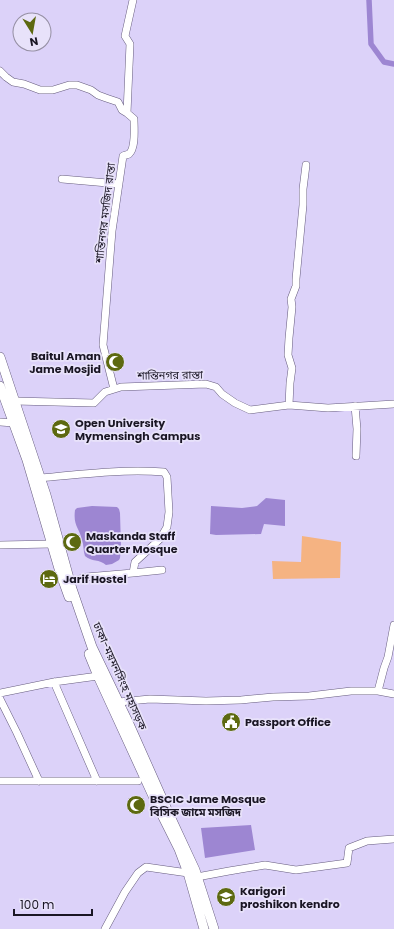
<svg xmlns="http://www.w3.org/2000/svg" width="394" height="929" font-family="Poppins,'Noto Sans Bengali',sans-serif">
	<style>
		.green { fill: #f5b382 }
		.water { fill: #9d86d2 }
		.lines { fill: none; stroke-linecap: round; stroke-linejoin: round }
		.canal { stroke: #9d86d2; stroke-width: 5.5 }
		.minor-casing { stroke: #665c7e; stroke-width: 8 }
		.major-casing { stroke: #665c7e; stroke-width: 10 }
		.minor { stroke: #fff; stroke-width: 7 }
		.major { stroke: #fff; stroke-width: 9 }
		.labels { text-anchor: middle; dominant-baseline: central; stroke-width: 3.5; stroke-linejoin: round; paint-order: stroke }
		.street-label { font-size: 11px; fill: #1a1624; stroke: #e8e2fa }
		.poi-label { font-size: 11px; font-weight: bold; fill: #1a1624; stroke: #e8e2fa; text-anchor: start }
	</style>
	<rect width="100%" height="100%" fill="#dcd2f9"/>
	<path class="green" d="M 302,536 L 341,542 L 340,578 L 273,579 L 272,561 L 301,562 Z"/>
	<path class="water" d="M 266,498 L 285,500 L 285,526 L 264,524 L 261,534 L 216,535 L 210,534 L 211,506 L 242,508 L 257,506 Z
		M 92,506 L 117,507 L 119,509 L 120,513 L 121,547 L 120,558 L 119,560 L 112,564 L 106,565 C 100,559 91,562 85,556 C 83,551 84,545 82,540 C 79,527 73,526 75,510 L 77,508 Z
		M 251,825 L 255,850 L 205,858 L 201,828 Z"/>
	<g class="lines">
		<path class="canal" d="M 369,0 L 371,44 L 384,62 L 394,64"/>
		<defs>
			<path id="minor" d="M 0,71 L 6,77 L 13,82 L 24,84 L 40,90 L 53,90 L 69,85 L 77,85 L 91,90 L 98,95 L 106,98 L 118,102 L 122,110 L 127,113
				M 62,179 L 119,184
				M 114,389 L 103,345 L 112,231 L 123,156 C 125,155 127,155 129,154 C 136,148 134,128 134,119 L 127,113 L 130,44 L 125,36 L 133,0
				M 15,401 L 94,403 L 105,392 L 121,387 L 206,384 L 216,387 L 222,394 L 235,403 L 250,410 L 289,405 L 328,408 L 394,404
				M 289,405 L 290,383 L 292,368 L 288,355 L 289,338 L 292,307 L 291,299 L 296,286 L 296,279 L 303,205 L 303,189 L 306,165
				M 355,406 L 357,429 L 356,456
				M 0,422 L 14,423
				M 41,478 C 82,474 123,469 164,472 L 167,477 L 169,512 L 167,527 L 160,539 L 135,562 L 133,573 L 86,577 L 70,582
				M 0,545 L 52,544
				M 133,573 L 162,570
				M 394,625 L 388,657 L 384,668 L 378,691 L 394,694
				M 54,682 L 97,781
				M 0,693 L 54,682 L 98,676
				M 0,699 L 17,733 L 39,781
				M 119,702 L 150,699 L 206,701 L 241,700 L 273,697 L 309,696 L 351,691 L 378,691
				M 0,781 L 138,781
				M 197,877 L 229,871 L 265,865 L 296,870 L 347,863 L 349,848 L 367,841 L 394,839
				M 105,929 L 125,892 L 138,873 L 146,867 L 188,873"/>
			<path id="major" d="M 0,357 L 46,495 L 72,589 L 92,647 L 129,724 L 169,814 L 195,870 L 214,929
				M 0,386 L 27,460 L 60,572 L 69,597
				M 89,654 L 98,676 L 159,809 L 179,849 L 188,873 L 204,929"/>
		</defs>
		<use href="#minor" class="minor-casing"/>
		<use href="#major" class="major-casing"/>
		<use href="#minor" class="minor"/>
		<use href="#major" class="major"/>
	</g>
	<defs>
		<symbol id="mosque-disc" viewBox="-11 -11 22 22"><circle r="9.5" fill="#5d6910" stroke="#e8e2fa"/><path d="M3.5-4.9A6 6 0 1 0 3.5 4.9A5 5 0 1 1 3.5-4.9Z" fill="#fff"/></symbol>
		<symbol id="university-disc" viewBox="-11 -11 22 22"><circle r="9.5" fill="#5d6910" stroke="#e8e2fa"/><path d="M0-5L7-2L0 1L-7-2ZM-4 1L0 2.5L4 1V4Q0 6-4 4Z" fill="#fff"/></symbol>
		<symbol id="hotel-disc" viewBox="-11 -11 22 22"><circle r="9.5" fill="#5d6910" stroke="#e8e2fa"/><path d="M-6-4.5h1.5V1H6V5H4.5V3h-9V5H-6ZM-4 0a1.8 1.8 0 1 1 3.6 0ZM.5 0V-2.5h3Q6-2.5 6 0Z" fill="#fff"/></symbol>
		<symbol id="civic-disc" viewBox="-11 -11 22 22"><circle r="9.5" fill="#5d6910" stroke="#e8e2fa"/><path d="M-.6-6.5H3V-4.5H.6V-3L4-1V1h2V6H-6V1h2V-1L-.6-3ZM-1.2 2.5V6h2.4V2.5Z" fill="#fff"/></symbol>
	</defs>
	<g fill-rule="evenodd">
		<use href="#mosque-disc" x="104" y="351" width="22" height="22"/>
		<use href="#university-disc" x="50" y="418" width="22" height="22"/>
		<use href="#mosque-disc" x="61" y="531" width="22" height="22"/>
		<use href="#hotel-disc" x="38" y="568" width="22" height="22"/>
		<use href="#civic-disc" x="220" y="711" width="22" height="22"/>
		<use href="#mosque-disc" x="125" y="794" width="22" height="22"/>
		<use href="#university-disc" x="215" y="886" width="22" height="22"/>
	</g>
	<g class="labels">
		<g class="street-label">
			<text transform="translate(105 213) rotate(-83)">শান্তিনগর মসজিদ রাস্তা</text>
			<text transform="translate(170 375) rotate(-1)">শান্তিনগর রাস্তা</text>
			<text transform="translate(120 676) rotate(66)">ঢাকা-ময়মনসিংহ মহাসড়ক</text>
		</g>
		<g class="poi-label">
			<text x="101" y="356" text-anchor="end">Baitul Aman<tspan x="101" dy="13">Jame Mosjid</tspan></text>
			<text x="75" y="423">Open University<tspan x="75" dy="13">Mymensingh Campus</tspan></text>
			<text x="86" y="536">Maskanda Staff<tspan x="86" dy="13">Quarter Mosque</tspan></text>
			<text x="63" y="579">Jarif Hostel</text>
			<text x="245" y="722">Passport Office</text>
			<text x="150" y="799">BSCIC Jame Mosque<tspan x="150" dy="13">বিসিক জামে মসজিদ</tspan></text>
			<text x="240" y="891">Karigori<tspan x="240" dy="13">proshikon kendro</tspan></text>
		</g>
	</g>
	<g transform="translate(32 32) rotate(169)"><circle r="19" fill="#e8e2fa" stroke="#9690a4"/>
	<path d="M0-3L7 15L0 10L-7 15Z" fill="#5d6910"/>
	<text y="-6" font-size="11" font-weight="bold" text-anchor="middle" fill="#1a1624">N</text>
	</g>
	<path d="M14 909v6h78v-6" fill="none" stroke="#1a1624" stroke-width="2"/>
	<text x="20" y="909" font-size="12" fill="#1a1624" stroke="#e8e2fa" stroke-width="3" paint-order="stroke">100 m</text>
</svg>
